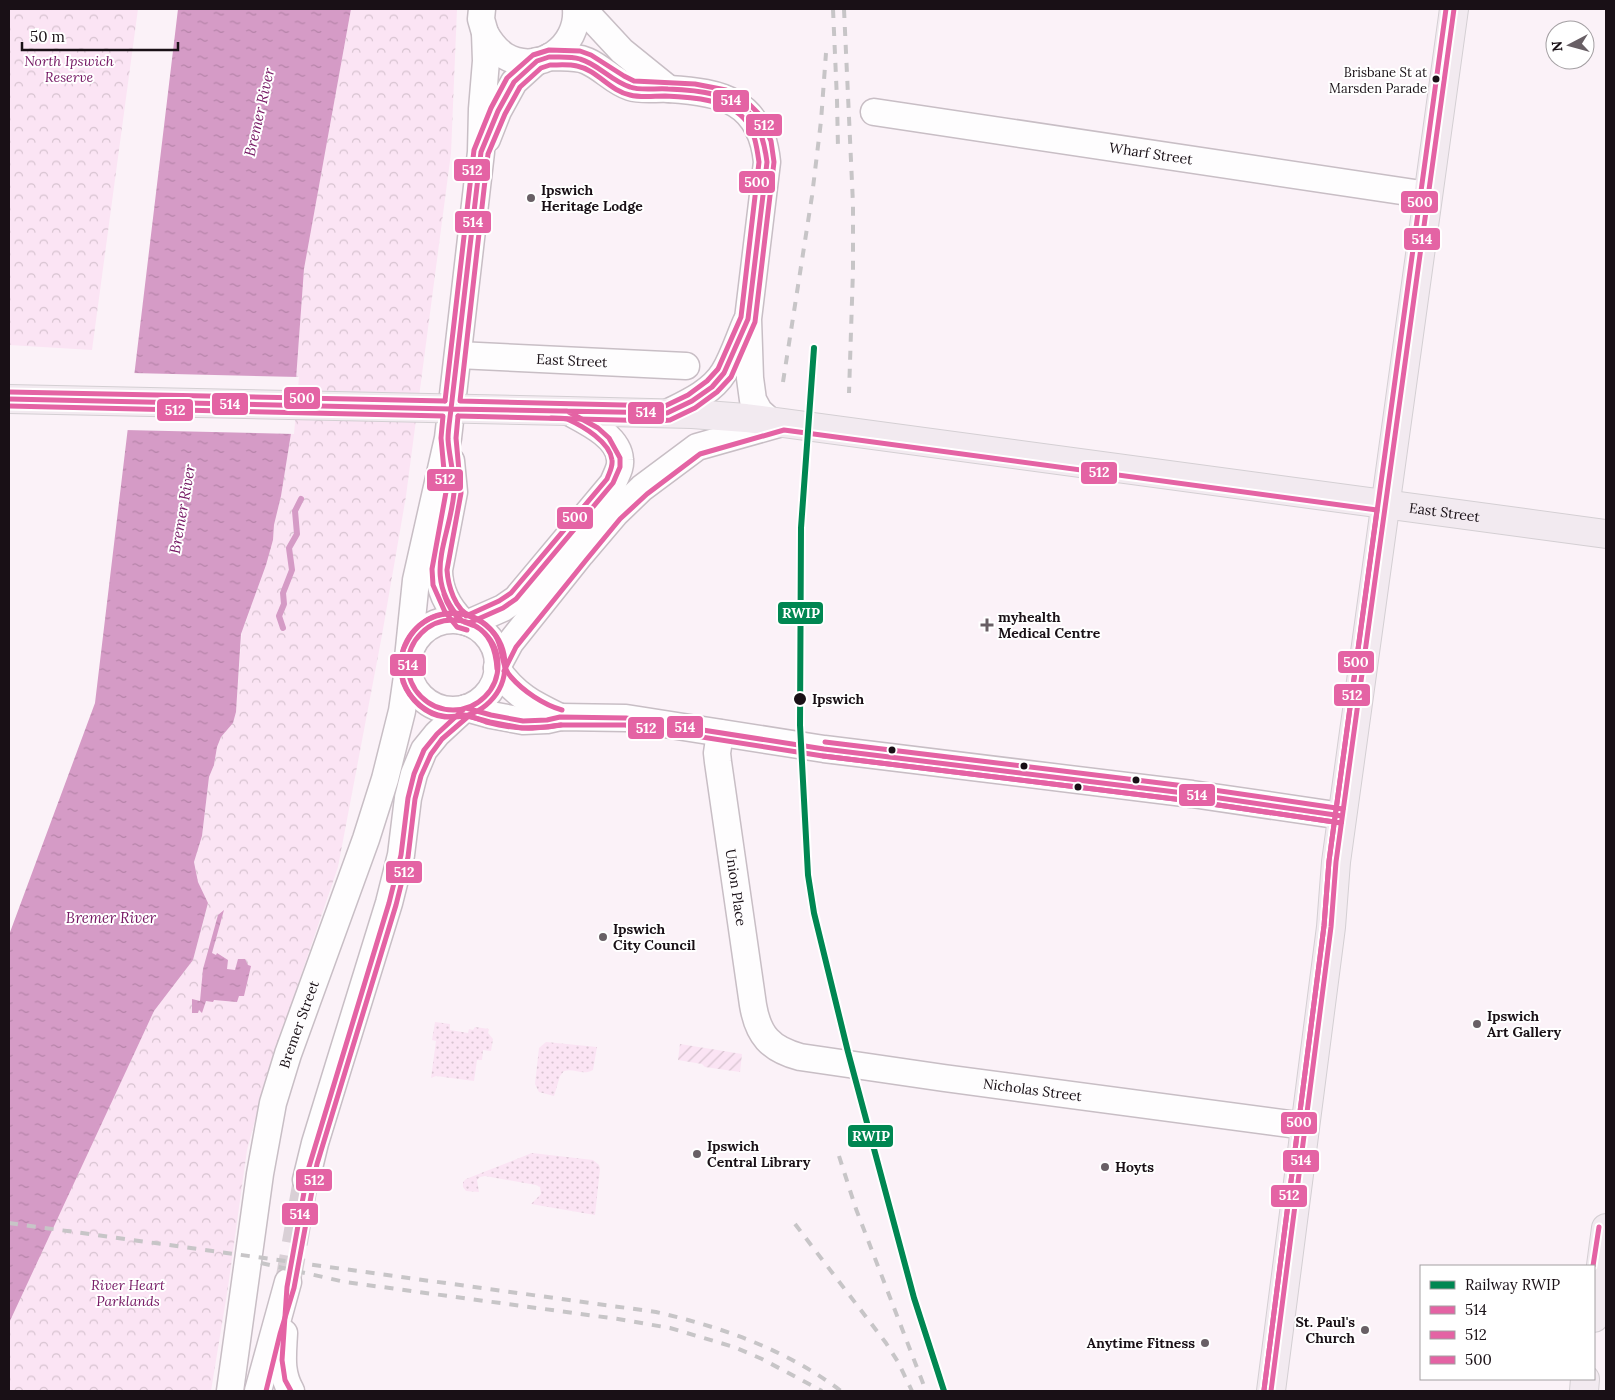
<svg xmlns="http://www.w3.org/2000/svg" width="1615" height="1400" font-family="Lora,serif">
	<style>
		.grass { fill: url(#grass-dots) }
		.park { fill: url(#park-crowns) }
		.garden { fill: url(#garden-furrows) }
		.water { fill: url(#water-ripples) }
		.pier { fill: #fbf2f8 }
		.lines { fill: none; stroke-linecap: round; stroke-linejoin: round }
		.stream { stroke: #d59bc6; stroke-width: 6 }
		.minor-tunnel { stroke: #d9d0d6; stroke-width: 26; stroke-dasharray: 26 13; stroke-linecap: butt }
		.minor-casing { stroke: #c8bec5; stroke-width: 29 }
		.major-casing { stroke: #d4cfd3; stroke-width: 30 }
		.minor { stroke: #fefdfe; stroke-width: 26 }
		.major { stroke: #f2eaf0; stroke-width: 28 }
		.rail { stroke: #c7c5c7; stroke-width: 4; stroke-dasharray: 9 9; stroke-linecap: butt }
		.major-bridge-casing { stroke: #d4cfd3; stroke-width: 30; stroke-linecap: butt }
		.major-bridge { stroke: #f2eaf0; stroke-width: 28 }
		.bus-1-casing { stroke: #fff; stroke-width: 9 }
		.bus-2-casing { stroke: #fff; stroke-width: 9 }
		.bus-3-casing { stroke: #fff; stroke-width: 9 }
		.bus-1 { stroke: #e463a4; stroke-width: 5 }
		.bus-2 { stroke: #e463a4; stroke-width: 5 }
		.bus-3 { stroke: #e463a4; stroke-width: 5 }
		.rail-1-casing { stroke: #fff; stroke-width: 10 }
		.rail-1 { stroke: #008752; stroke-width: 6 }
		.bus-dot { fill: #191016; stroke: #fff; stroke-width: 2 }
		.poi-dot { fill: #685f65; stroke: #fff; stroke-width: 2 }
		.labels { text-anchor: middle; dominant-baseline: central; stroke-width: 4; stroke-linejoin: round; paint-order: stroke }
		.bus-label { font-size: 13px; fill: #191016; stroke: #fff; text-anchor: end }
		.park-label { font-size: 14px; font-style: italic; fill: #751763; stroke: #fff }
		.street-label { font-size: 14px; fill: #191016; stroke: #fff }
		.poi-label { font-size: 14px; font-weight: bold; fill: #191016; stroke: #fff; text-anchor: start }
		.stop-label { font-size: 14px; font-weight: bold; fill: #191016; stroke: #fff; text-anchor: start }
		.water-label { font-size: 15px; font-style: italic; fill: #761864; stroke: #fff }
		.line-badge { stroke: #fff; stroke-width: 2 }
		.badge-label { font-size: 14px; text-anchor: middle; font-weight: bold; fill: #fff }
	</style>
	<defs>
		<pattern id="grass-dots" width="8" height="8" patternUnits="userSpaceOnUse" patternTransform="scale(1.25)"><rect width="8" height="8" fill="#fbe4f4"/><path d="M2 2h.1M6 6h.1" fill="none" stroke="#d7c3d0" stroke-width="1.8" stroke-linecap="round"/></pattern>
		<pattern id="park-crowns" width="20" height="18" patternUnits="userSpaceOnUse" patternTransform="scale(1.25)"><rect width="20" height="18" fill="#fbe4f4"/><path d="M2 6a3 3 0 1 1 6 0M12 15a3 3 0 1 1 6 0" fill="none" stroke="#d7c3d0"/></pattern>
		<pattern id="garden-furrows" width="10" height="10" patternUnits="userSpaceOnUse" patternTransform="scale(1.25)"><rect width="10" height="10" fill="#fbe4f4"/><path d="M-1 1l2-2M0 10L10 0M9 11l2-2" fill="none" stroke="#d7c3d0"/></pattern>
		<pattern id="water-ripples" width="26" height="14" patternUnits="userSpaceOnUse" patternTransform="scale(1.25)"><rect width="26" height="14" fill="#d59bc6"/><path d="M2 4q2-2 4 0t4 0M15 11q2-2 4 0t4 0" fill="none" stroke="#b684a9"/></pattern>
	</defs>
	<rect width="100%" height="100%" fill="#fbf2f8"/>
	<path class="grass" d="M 435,1022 L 450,1024 L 450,1030 L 468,1033 L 469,1029 L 473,1030 L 475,1027 L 489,1029 L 488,1033 L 493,1039 L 491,1051 L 483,1050 L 482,1060 L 477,1060 L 474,1081 L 436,1076 L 431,1078 L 436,1041 L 432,1040 Z
		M 546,1042 L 597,1047 L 593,1070 C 583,1076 574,1068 564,1071 L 560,1076 L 554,1096 L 539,1092 L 535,1084 L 539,1048 Z
		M 532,1153 L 593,1160 L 599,1165 L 600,1169 L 595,1215 L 531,1204 L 541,1194 L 540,1187 L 536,1185 L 485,1176 L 480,1177 L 477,1180 L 479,1192 L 466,1191 L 463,1187 L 463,1182 L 466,1179 Z"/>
	<path class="park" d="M 9,9 L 138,9 L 92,350 L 9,345 Z
		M 351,9 L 457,9 L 451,153 L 406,496 L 382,635 L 338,867 L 268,1072 L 247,1150 L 228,1287 L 211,1391 L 9,1391 L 9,1315 L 32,1271 L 154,1011 L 193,960 L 208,904 L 198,882 L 194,862 L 202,836 L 209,777 L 214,765 L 217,747 L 221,737 L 233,723 L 236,712 L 242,629 L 246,622 L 273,540 L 274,525 L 281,496 L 293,421 L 304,269 Z"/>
	<path class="garden" d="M 680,1044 L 742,1054 L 740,1072 L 705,1067 L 702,1064 L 678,1060 Z"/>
	<path class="water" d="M 178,9 L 351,9 L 304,269 L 293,421 L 281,496 L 274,525 L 273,540 L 266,565 L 241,634 L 236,712 L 233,723 L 221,737 L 217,747 L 214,765 L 209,777 L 202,836 L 194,862 L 198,882 L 208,903 L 193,960 L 154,1011 L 9,1323 L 9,935 L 95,703 Z
		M 224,910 L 212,953 L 216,955 L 217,953 L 228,960 L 227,969 L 235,970 L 238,959 L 245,959 L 248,965 L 251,966 L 244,996 L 239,996 L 237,1002 L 214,1000 L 213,1002 L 206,1001 L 202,1013 L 199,1010 L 198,1013 L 192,1013 L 192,999 L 200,1001 L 203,969 L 218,915 Z"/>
	<path class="pier" d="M 132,373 L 299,377 L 294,434 L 125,430 Z"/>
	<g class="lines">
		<path class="stream" d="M 283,628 L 279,616 L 284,604 L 283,593 L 292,570 L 289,548 L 297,534 L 295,511 L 301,499"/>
		<path class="minor-tunnel" d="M 288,1282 L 306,1180"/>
		<defs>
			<g id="minor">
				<path d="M 583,9 L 622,51 L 669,89"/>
				<path d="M 485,33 C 490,42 496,50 505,56 C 539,76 579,46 576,9"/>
				<path d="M 549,57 C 562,58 576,56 587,61 C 603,68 614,82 630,87 C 642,91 657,88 669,89 C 722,92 761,101 767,162 L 748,319 L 750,378 L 753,400 L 759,411 L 770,421"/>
				<path id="s1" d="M 874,112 L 1428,195"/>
				<path d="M 487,139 L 498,111 L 514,82 L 537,61"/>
				<path id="s2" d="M 458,355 L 686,366"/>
				<path d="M 667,413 C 687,403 712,392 724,372 C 733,357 739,338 746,322"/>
				<path d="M 451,461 L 454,492 L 439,570 C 439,591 448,607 462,621"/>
				<circle cx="453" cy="665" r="45"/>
				<path d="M 469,623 L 503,608 L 516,599 L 613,483 C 616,475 621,468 620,460 C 619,436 585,421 567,411"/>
				<path d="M 408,658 L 416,580 L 448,438 L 481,152 L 482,109 L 486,61 L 485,33 L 481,19 L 482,9"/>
				<path d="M 497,667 L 510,643 L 581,554 L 615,514 L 642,488 L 697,447 L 782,423"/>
				<path d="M 497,669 C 515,695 533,704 560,717"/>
				<path d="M 466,708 L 491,715 L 523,721 L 547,720 L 560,717 L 626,718 L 824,749 L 1192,794 L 1342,816"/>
				<path id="s3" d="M 720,733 L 717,753 L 718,762 L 753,1005 C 758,1035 770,1049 800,1057 L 944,1078 L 1305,1126"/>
				<path d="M 306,1180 L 315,1143 L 338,1068 L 389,903 L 401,855 L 408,798 L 414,774 L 424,750 L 437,734 L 464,709"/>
				<path d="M 284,1333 C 283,1355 280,1372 291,1391"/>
				<path id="s4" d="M 230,1391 L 260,1174 L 273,1103 L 288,1054 L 366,839 L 385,779 L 402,711 L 408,669"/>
				<path d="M 258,1391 L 288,1282"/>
			</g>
			<g id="major">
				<path id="s5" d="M 567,411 L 692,414 L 746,418 L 1606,534"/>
				<path d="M 1594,1318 L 1606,1228"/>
				<path d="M 1271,1391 L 1331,927 L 1336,862 L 1454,9"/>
				<path d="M 1584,1391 L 1585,1379"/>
			</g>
		</defs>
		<use href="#minor" class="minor-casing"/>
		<use href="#major" class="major-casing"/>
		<use href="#minor" class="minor"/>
		<use href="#major" class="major"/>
		<path class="rail" d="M 833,9 L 837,100 L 838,148
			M 844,9 L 853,204 L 853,270 L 849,393
			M 783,382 L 812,196 L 821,121 L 826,53
			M 839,1156 L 856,1209 L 926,1391
			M 9,1223 L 656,1312 C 722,1327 787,1350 841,1391
			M 795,1224 L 886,1343 L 898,1362 L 912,1391
			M 261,1263 L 345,1282 L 618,1319 L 670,1328 L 734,1347 L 762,1359 L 822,1391"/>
		<defs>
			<path id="major-bridge" d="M 9,399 L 567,411"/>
		</defs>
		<use href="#major-bridge" class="major-bridge-casing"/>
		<use href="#major-bridge" class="major-bridge"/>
		<defs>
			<path id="bus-1" d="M 549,57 C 559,57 571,56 580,59 C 598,64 611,81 630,87 C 641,91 656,88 668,89 C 696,90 736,93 753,118 C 762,131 765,147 767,162 L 748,319 L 724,373 L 712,387 L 692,401 L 667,413 L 451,409 L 481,152 L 498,111 L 514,82 L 537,61 Z
				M 9,399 L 451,409
				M 451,409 C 450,419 448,429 448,439 C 449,457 455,476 454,493 C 449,543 421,577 462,621
				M 444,594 C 447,604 452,613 461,620 C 465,623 470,624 475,626 C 491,634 496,653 497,669
				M408 665a45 45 0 1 1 90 0a45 45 0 1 1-90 0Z
				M 469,623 L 503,608 L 516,599 L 613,483 L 620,467 L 620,458 L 609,438 L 598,428 L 567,411 L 551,411
				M 466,708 L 491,715 L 523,721 L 547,720 L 560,717 L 626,718 L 824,749 L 1192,794 L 1342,816
				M 291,1391 L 285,1380 L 282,1360 L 287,1287 L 308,1170 L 389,903 L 401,855 L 408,798 L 414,774 L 424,750 L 437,734 L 464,709
				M 1271,1391 L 1331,927 L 1336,862 L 1454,9"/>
			<path id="bus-2" d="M 445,401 L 474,150 L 491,108 L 507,78 L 533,55 L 549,50 L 580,51 L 591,55 L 624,76 L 634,81 L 695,84 L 726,90 L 745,100 L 759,114 L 771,141 L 774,162 L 755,322 L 731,377 L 717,392 L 695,408 L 670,420 L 660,421 L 458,416
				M 9,406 L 443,416 L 441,438 L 446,492 L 432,569 L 433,585 L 445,612 L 457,627 L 467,630
				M401 665a52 52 0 1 1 104 0a52 52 0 1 1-104 0Z
				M 504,671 L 516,647 L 587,559 L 620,519 L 647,494 L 700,454 L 784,430 L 1377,510 L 1329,861 L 1324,926 L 1264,1390
				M 464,715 L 490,722 L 522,728 L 548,727 L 561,725 L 625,725 L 823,756 L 1191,801 L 1341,823
				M 266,1391 L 280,1334 L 294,1288 L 317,1164 L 396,905 L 408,857 L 415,799 L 421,776 L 431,754 L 442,739 L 471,714"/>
			<path id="bus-3" d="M 550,65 C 559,65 569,64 577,66 C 597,70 610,91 630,95 C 641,98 654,96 665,96 C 691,97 730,99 747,122 C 755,133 757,149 759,162 L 741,317 L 718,369 L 707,381 L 688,395 L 665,406 L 460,401 L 488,154 L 505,114 L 520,87 L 541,68 Z
				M 9,392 L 445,401
				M 458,416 L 456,438 L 461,493 L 447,570 C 448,585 455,611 471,616
				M 466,616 L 499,601 L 511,593 L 607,479 C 609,473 613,467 612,460 C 610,442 583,426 567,419 C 562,418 556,418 551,418
				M 561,725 C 549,726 536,729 524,728 C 511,728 498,725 486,722 C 480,720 474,717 468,716 C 461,715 453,717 445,717 C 426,715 410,700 403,682 C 399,668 400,654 407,642 C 423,607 473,604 495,635 C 504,648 500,665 511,677 C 523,691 544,705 562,710
				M 825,742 L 1193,787 L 1343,809
				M 823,756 L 1191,801 L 1341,823
				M 1593,1266 L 1599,1227
				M 1264,1390 L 1324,926 L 1329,861 L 1446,9"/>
		</defs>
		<use href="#bus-1" class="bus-1-casing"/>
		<use href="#bus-2" class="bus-2-casing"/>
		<use href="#bus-3" class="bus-3-casing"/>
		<use href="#bus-1" class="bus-1"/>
		<use href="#bus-2" class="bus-2"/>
		<use href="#bus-3" class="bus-3"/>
		<defs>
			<path id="rail-1" d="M 814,348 L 801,528 L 800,725 L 808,875 L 814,913 L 848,1052 L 914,1298 L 944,1391"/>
		</defs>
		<use href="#rail-1" class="rail-1-casing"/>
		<use href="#rail-1" class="rail-1"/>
	</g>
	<g class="bus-dot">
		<circle cx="1436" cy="79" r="4.5"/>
		<circle cx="800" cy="699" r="7"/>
		<circle cx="892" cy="750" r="4.5"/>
		<circle cx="1024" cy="766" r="4.5"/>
		<circle cx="1136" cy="780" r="4.5"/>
		<circle cx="1078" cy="787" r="4.5"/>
	</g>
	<g class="poi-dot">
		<circle cx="531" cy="198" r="5"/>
		<path d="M984.5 617.5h5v5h5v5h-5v5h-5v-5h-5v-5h5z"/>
		<circle cx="603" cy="937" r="5"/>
		<circle cx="1477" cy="1024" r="5"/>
		<circle cx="697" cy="1154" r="5"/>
		<circle cx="1105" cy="1167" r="5"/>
		<circle cx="1365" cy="1330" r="5"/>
		<circle cx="1205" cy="1343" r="5"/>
	</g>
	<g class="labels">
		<g class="bus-label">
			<text x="1427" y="72">Brisbane St at<tspan x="1427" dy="16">Marsden Parade</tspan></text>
		</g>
		<g class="park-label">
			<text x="69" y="61">North Ipswich<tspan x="69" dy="16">Reserve</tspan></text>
			<text x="128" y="1285">River Heart<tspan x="128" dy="16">Parklands</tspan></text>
		</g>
		<g class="street-label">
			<text stroke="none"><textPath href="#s1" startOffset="280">Wharf Street</textPath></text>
			<text stroke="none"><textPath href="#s2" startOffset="114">East Street</textPath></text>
			<text stroke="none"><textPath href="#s5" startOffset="884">East Street</textPath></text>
			<text stroke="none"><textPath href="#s3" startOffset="156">Union Place</textPath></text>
			<text stroke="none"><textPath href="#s4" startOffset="374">Bremer Street</textPath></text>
			<text stroke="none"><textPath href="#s3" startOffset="585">Nicholas Street</textPath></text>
		</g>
		<g class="poi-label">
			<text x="541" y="190">Ipswich<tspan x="541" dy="16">Heritage Lodge</tspan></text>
			<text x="998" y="617">myhealth<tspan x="998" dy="16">Medical Centre</tspan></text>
			<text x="613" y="929">Ipswich<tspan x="613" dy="16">City Council</tspan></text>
			<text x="1487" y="1016">Ipswich<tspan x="1487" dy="16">Art Gallery</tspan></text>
			<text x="707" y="1146">Ipswich<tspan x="707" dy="16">Central Library</tspan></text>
			<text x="1115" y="1167">Hoyts</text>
			<text x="1355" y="1322" text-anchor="end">St. Paul's<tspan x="1355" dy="16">Church</tspan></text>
			<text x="1195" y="1343" text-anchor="end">Anytime Fitness</text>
		</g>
		<g class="stop-label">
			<text x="812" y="699">Ipswich</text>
		</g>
		<g class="water-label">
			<text transform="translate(259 112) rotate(-77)">Bremer River</text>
			<text transform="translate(182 509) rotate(-80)">Bremer River</text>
			<text x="111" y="917">Bremer River</text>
		</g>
	</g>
	<g class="line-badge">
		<rect x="712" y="89" width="38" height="24" rx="5" fill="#e463a4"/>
		<rect x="745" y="113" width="38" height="24" rx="5" fill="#e463a4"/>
		<rect x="453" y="158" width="38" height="24" rx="5" fill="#e463a4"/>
		<rect x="738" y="170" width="38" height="24" rx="5" fill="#e463a4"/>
		<rect x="1400" y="190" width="39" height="24" rx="5" fill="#e463a4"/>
		<rect x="454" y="210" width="38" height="24" rx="5" fill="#e463a4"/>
		<rect x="1403" y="227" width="38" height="24" rx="5" fill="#e463a4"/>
		<rect x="283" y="386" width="38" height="24" rx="5" fill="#e463a4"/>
		<rect x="211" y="392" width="38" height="24" rx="5" fill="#e463a4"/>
		<rect x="156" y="398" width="38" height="24" rx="5" fill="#e463a4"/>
		<rect x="627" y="401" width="38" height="24" rx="5" fill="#e463a4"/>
		<rect x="1080" y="461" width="38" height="24" rx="5" fill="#e463a4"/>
		<rect x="426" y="468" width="38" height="24" rx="5" fill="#e463a4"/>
		<rect x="556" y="506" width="38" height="24" rx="5" fill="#e463a4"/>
		<rect x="777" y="601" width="47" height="24" rx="5" fill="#008752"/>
		<rect x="1337" y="650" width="38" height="24" rx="5" fill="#e463a4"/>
		<rect x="389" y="653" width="38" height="24" rx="5" fill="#e463a4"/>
		<rect x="1333" y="683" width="38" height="24" rx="5" fill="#e463a4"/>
		<rect x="666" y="715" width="38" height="24" rx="5" fill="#e463a4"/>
		<rect x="627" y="716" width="38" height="24" rx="5" fill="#e463a4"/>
		<rect x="1178" y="783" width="38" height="24" rx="5" fill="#e463a4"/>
		<rect x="385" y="860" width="38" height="24" rx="5" fill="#e463a4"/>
		<rect x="1280" y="1111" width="38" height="24" rx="5" fill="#e463a4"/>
		<rect x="847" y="1124" width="47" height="24" rx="5" fill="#008752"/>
		<rect x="1282" y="1149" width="38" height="24" rx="5" fill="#e463a4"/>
		<rect x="295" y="1168" width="38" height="24" rx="5" fill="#e463a4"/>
		<rect x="1270" y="1184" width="38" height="24" rx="5" fill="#e463a4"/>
		<rect x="281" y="1202" width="38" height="24" rx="5" fill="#e463a4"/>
	</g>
	<g class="badge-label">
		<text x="731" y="105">514</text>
		<text x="764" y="130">512</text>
		<text x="472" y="175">512</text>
		<text x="757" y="187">500</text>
		<text x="1420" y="207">500</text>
		<text x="473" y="227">514</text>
		<text x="1422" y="244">514</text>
		<text x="302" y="403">500</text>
		<text x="230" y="409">514</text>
		<text x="175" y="415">512</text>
		<text x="646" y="417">514</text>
		<text x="1099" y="477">512</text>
		<text x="445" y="484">512</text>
		<text x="575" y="522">500</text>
		<text x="801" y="618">RWIP</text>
		<text x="1356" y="667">500</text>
		<text x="408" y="670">514</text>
		<text x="1352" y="700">512</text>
		<text x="685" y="732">514</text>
		<text x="646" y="733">512</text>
		<text x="1197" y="800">514</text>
		<text x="404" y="877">512</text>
		<text x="1299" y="1127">500</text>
		<text x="871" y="1141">RWIP</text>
		<text x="1301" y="1165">514</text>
		<text x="314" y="1185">512</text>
		<text x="1289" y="1200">512</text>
		<text x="300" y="1219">514</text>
	</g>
	<rect width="1615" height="1400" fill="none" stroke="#191016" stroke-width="20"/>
	<rect x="1420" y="1265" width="175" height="115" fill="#ffffff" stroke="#a39fa2"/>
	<rect x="1430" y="1281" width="25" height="8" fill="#008752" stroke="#a39fa2"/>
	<text x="1465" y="1290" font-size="15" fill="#191016">Railway RWIP</text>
	<rect x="1430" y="1306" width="25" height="8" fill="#e463a4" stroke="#a39fa2"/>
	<text x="1465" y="1315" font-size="15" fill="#191016">514</text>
	<rect x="1430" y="1331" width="25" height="8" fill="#e463a4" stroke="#a39fa2"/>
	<text x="1465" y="1340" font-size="15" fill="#191016">512</text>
	<rect x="1430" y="1356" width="25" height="8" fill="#e463a4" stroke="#a39fa2"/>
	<text x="1465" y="1365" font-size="15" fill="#191016">500</text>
	<g transform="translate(1570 45) rotate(264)"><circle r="24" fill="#ffffff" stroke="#a39fa2"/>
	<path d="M0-4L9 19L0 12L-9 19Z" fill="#685f65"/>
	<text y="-8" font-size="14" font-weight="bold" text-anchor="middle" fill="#191016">N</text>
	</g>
	<path d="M22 42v8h156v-8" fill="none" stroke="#191016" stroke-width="2.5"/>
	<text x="30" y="42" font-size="15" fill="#191016" stroke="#ffffff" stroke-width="4" paint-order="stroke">50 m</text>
</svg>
